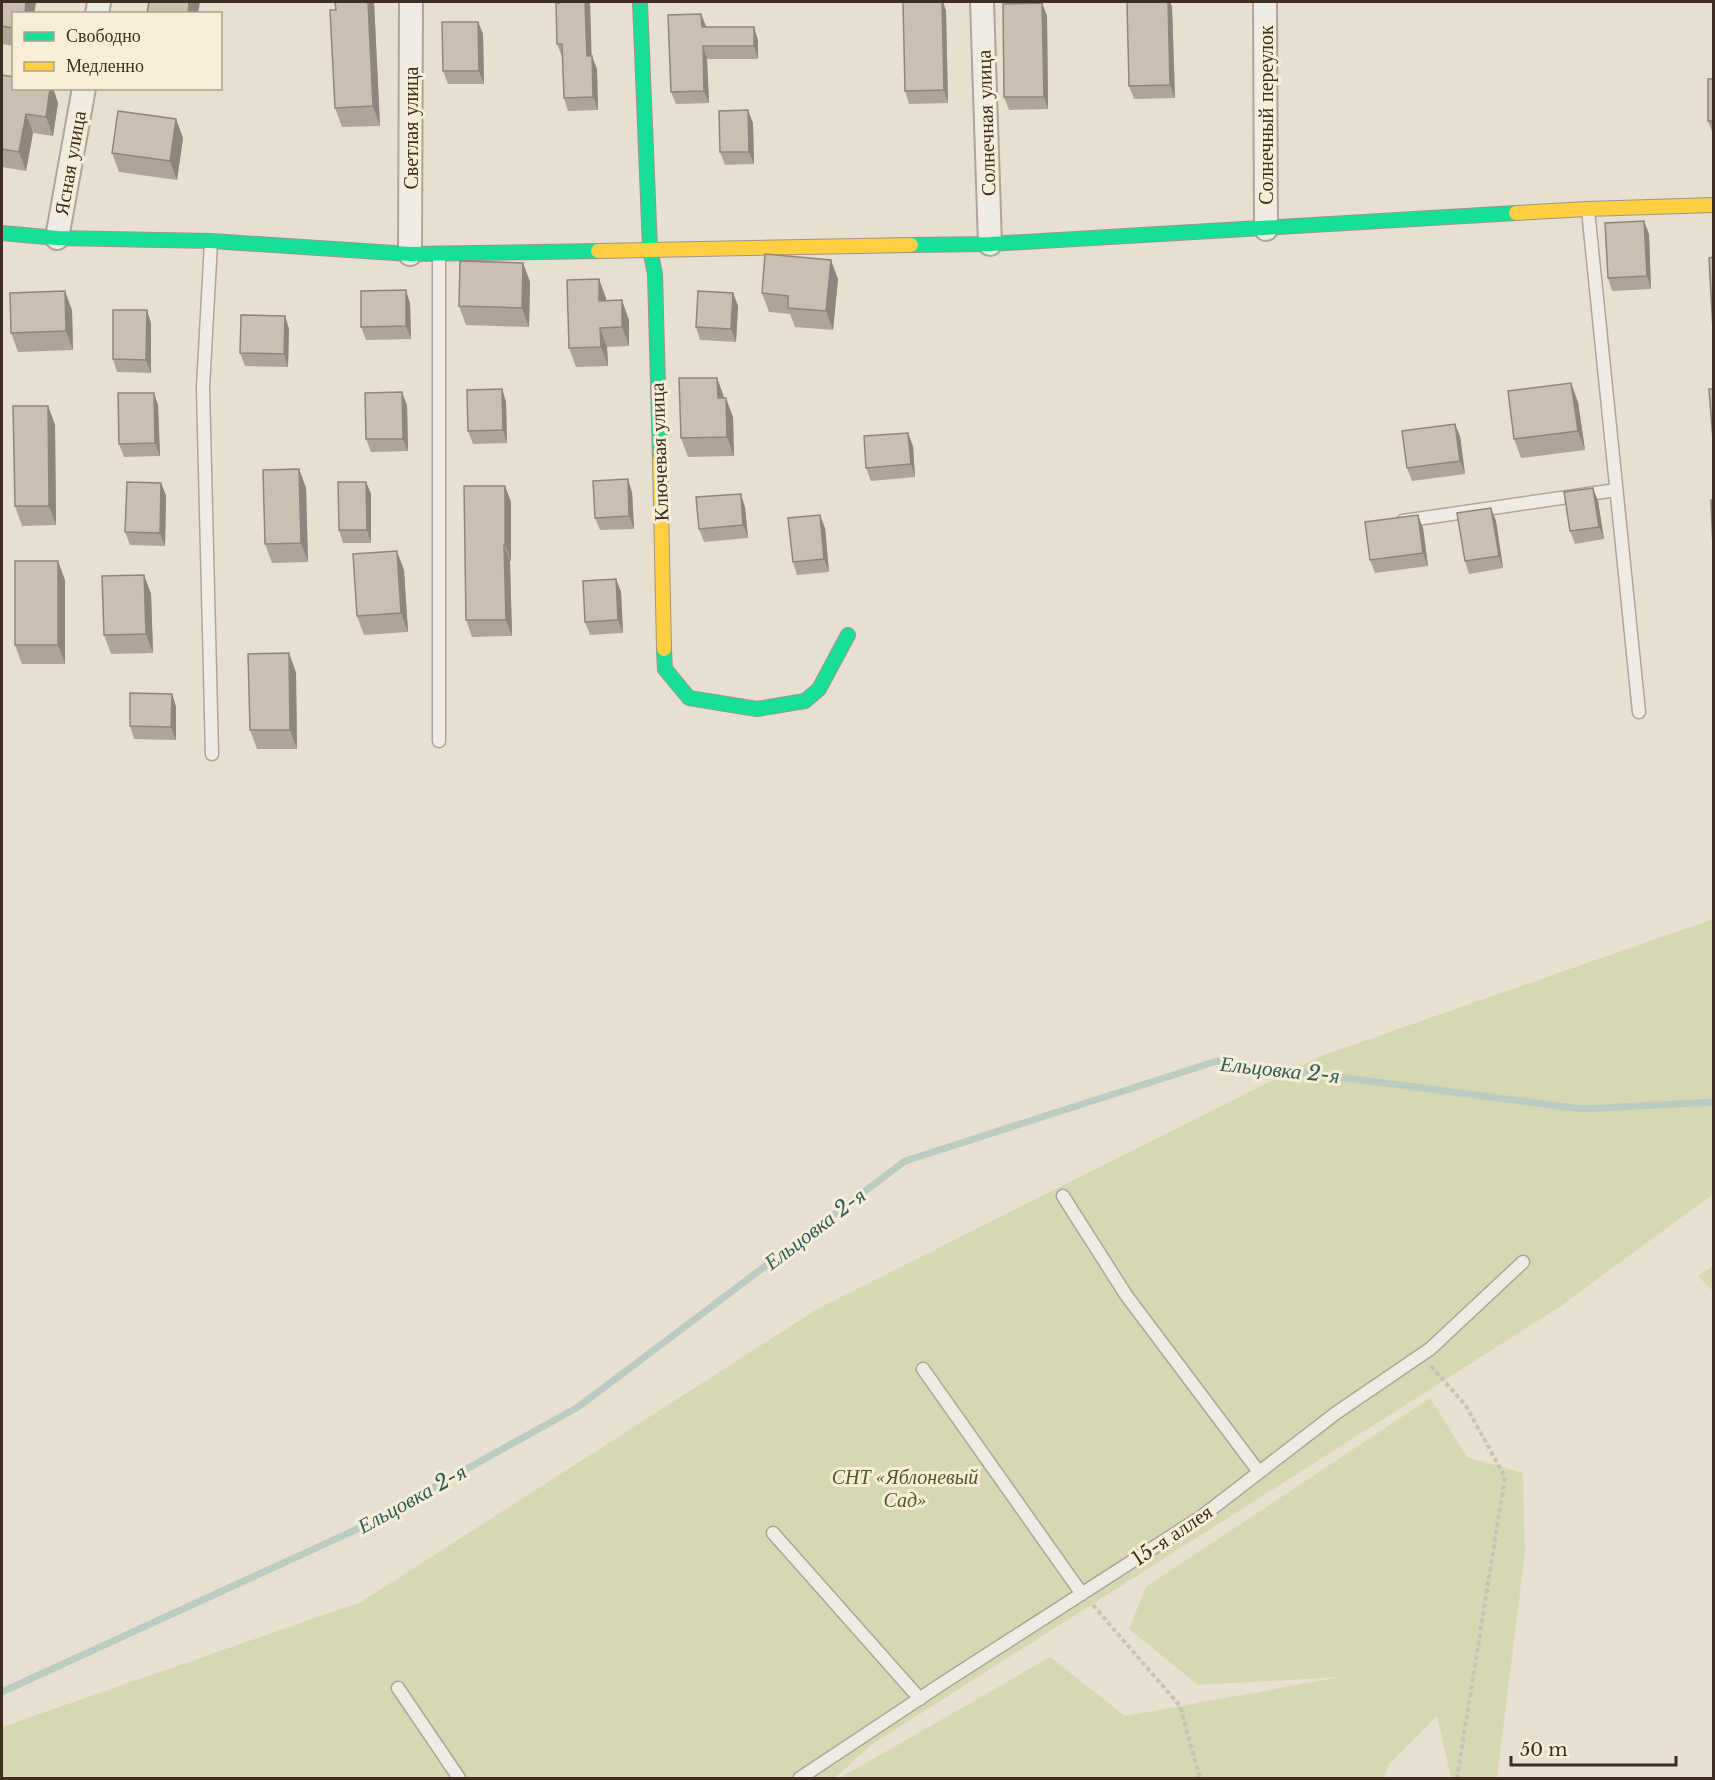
<svg xmlns="http://www.w3.org/2000/svg" width="1715" height="1780" font-family="'Libre Baskerville',serif">
	<style>
		.green { fill: #d6d7b3 }
		.lines { fill: none; stroke-linecap: round; stroke-linejoin: round }
		.stream { stroke: #bcccc2; stroke-width: 7 }
		.lane-casing { stroke: #ada599; stroke-width: 15 }
		.street-casing { stroke: #ada599; stroke-width: 26 }
		.fast-casing { stroke: #9c958a; stroke-width: 16 }
		.slow-casing { stroke: #9c958a; stroke-width: 16 }
		.path { stroke: #c8c2b9; stroke-width: 4; stroke-dasharray: 4.5 3; stroke-linecap: butt }
		.lane { stroke: #efebe3; stroke-width: 12 }
		.street { stroke: #efebe3; stroke-width: 22 }
		.fast { stroke: #16e098; stroke-width: 14 }
		.slow { stroke: #ffcf43; stroke-width: 14 }
		.wall { fill: #afa499 }
		.shaded-wall { fill: #8e867d }
		.building { fill: #cbbfb2; stroke: #8e867d; stroke-width: 1.5 }
		.labels { text-anchor: middle; dominant-baseline: central; stroke-width: 6; stroke-linejoin: round; paint-order: stroke }
		.street-label { font-size: 20px; fill: #3d2e20; stroke: #f7eed8 }
		.park-label { font-size: 20px; font-style: italic; fill: #4d5a26; stroke: #f7eed8 }
		.water-label { font-size: 21px; font-style: italic; fill: #2f5d5a; stroke: #f7eed8 }
	</style>
	<rect width="100%" height="100%" fill="#e7e0d1"/>
	<path class="green" d="M 1713,919 L 1713,1194 L 1561,1306 L 871,1745 L 835,1778 L 2,1778 L 2,1727 L 361,1602 L 819,1308 L 1321,1056 Z
		M 1713,1266 L 1713,1291 L 1698,1276 Z
		M 1430,1398 L 1467,1457 L 1523,1473 L 1525,1552 L 1497,1778 L 1451,1778 L 1437,1716 L 1389,1764 L 1384,1778 L 840,1778 L 1050,1657 L 1125,1716 L 1341,1677 L 1198,1685 L 1129,1629 L 1146,1587 Z"/>
	<g class="lines">
		<path class="stream" d="M 2,1692 L 366,1525 L 578,1407 L 905,1161 L 1217,1061 L 1582,1109 L 1714,1102"/>
		<defs>
			<path id="lane" d="M 1588,210 L 1639,712
				M 211,242 L 203,388 L 212,754
				M 1403,521 L 1616,490
				M 439,741 L 439,255
				M 1063,1196 L 1126,1295 L 1259,1472
				M 923,1369 L 1082,1594
				M 773,1533 L 920,1699
				M 398,1688 L 459,1778
				M 800,1778 L 943,1683 L 1201,1517 L 1336,1413 L 1430,1349 L 1523,1262"/>
			<path id="street" d="M 982,2 L 990,244
				M 1265,2 L 1266,229
				M 97,14 L 99,2
				M 57,238 L 84,88
				M 410,254 L 411,2"/>
			<path id="fast" d="M 640,2 L 650,249 L 655,274 L 660,459
				M 2,233 L 57,238 L 211,241 L 410,254 L 598,251
				M 911,245 L 990,244 L 1516,213
				M 664,649 L 665,669 L 689,698 L 757,709 L 805,701 L 819,689 L 848,635"/>
			<path id="slow" d="M 1516,213 L 1587,209 L 1714,205
				M 598,251 L 911,245
				M 660,459 L 664,649"/>
		</defs>
		<use href="#lane" class="lane-casing"/>
		<use href="#street" class="street-casing"/>
		<use href="#fast" class="fast-casing"/>
		<use href="#slow" class="slow-casing"/>
		<path class="path" d="M 1431,1366 L 1466,1406 L 1505,1477 L 1457,1778
			M 1093,1605 L 1180,1706 L 1200,1778"/>
		<use href="#lane" class="lane"/>
		<use href="#street" class="street"/>
		<use href="#fast" class="fast"/>
		<use href="#slow" class="slow"/>
	</g>
	<path class="wall" d="M 2,2 L 36,2 L 34,14 L 14,14 L 14,46 L 2,44 Z
		M 335,2 L 374,2 L 380,126 L 342,127 L 335,108 Z
		M 559,2 L 590,2 L 591,56 L 597,69 L 598,110 L 568,111 L 564,98 L 562,57 L 557,44 Z
		M 903,2 L 943,2 L 946,11 L 948,103 L 909,104 L 905,91 Z
		M 1127,2 L 1170,2 L 1172,7 L 1175,98 L 1134,99 L 1129,86 Z
		M 1042,3 L 1047,16 L 1048,109 L 1009,110 L 1004,97 Z
		M 478,22 L 483,34 L 484,84 L 448,84 L 443,71 Z
		M 706,27 L 758,40 L 758,59 L 707,59 L 709,103 L 676,104 L 671,92 Z
		M 2,75 L 14,88 L 53,88 L 58,103 L 53,136 L 33,133 L 26,171 L 2,167 Z
		M 1713,79 L 1713,134 L 1708,121 Z
		M 176,119 L 183,138 L 177,180 L 119,172 L 112,153 Z
		M 753,123 L 754,164 L 725,165 L 720,152 Z
		M 1649,234 L 1651,289 L 1612,291 L 1608,278 Z
		M 523,263 L 530,282 L 529,327 L 466,325 L 459,306 Z
		M 838,279 L 833,330 L 795,327 L 790,314 L 769,312 L 762,293 Z
		M 733,293 L 738,306 L 736,342 L 700,340 L 696,327 Z
		M 606,298 L 606,301 L 629,320 L 629,346 L 607,347 L 608,366 L 576,367 L 569,348 Z
		M 410,303 L 411,339 L 366,340 L 361,327 Z
		M 72,310 L 73,350 L 18,352 L 11,333 Z
		M 285,316 L 289,329 L 288,367 L 245,366 L 240,353 Z
		M 151,323 L 151,373 L 117,372 L 113,359 Z
		M 717,378 L 724,398 L 733,417 L 734,456 L 688,457 L 681,438 Z
		M 502,389 L 506,402 L 507,443 L 473,444 L 468,431 Z
		M 1578,402 L 1585,450 L 1521,458 L 1514,439 Z
		M 158,405 L 160,456 L 124,457 L 119,444 Z
		M 407,405 L 408,451 L 371,452 L 366,439 Z
		M 48,406 L 55,425 L 56,525 L 22,526 L 15,506 Z
		M 1460,436 L 1465,474 L 1412,481 L 1407,468 Z
		M 913,446 L 915,477 L 871,481 L 866,468 Z
		M 299,469 L 306,488 L 308,562 L 272,563 L 265,544 Z
		M 366,482 L 371,494 L 371,543 L 343,543 L 339,530 Z
		M 161,483 L 166,496 L 165,546 L 130,545 L 125,532 Z
		M 505,486 L 511,502 L 511,561 L 510,561 L 512,636 L 472,637 L 466,620 Z
		M 632,492 L 634,529 L 600,530 L 595,518 Z
		M 1598,501 L 1604,539 L 1575,544 L 1570,531 Z
		M 745,507 L 748,538 L 704,542 L 699,529 Z
		M 1496,521 L 1503,568 L 1469,574 L 1465,561 Z
		M 825,528 L 829,572 L 797,575 L 793,562 Z
		M 1423,528 L 1428,566 L 1375,573 L 1370,560 Z
		M 404,570 L 408,632 L 364,635 L 357,616 Z
		M 144,575 L 151,594 L 153,653 L 111,654 L 104,635 Z
		M 616,579 L 621,592 L 623,633 L 590,635 L 585,622 Z
		M 65,580 L 65,664 L 22,664 L 15,645 Z
		M 296,672 L 297,749 L 257,749 L 250,730 Z
		M 172,694 L 176,707 L 176,740 L 134,739 L 130,726 Z"/>
	<path class="shaded-wall" d="M 26,2 L 36,2 L 34,14 L 25,14 Z
		M 189,2 L 200,2 L 198,14 L 188,14 Z
		M 368,2 L 374,2 L 380,126 L 373,106 Z
		M 585,2 L 590,2 L 592,69 L 587,56 Z
		M 942,2 L 943,2 L 946,11 L 948,103 L 944,90 Z
		M 1168,2 L 1170,2 L 1172,7 L 1175,98 L 1170,85 Z
		M 1042,3 L 1047,16 L 1048,109 L 1044,97 Z
		M 701,14 L 706,26 L 707,40 L 702,27 Z
		M 478,22 L 483,34 L 484,84 L 479,71 Z
		M 754,27 L 758,40 L 758,59 L 754,46 Z
		M 703,46 L 707,59 L 709,103 L 704,91 Z
		M 592,56 L 597,69 L 598,110 L 593,97 Z
		M 50,88 L 53,88 L 58,103 L 53,136 L 46,117 Z
		M 748,110 L 753,123 L 754,164 L 749,152 Z
		M 26,114 L 33,133 L 26,171 L 19,152 Z
		M 176,119 L 183,138 L 177,180 L 170,161 Z
		M 1644,221 L 1649,234 L 1651,289 L 1647,276 Z
		M 831,260 L 838,279 L 833,330 L 826,311 Z
		M 523,263 L 530,282 L 529,327 L 522,308 Z
		M 599,279 L 606,298 L 606,320 L 599,301 Z
		M 406,290 L 410,303 L 411,339 L 406,326 Z
		M 65,291 L 72,310 L 73,350 L 66,331 Z
		M 733,293 L 738,306 L 736,342 L 731,329 Z
		M 622,300 L 629,320 L 629,346 L 622,327 Z
		M 147,310 L 151,323 L 151,373 L 146,360 Z
		M 285,316 L 289,329 L 288,367 L 284,354 Z
		M 600,328 L 607,347 L 608,366 L 601,347 Z
		M 717,378 L 724,397 L 725,417 L 718,398 Z
		M 1571,383 L 1578,402 L 1585,450 L 1578,431 Z
		M 502,389 L 506,402 L 507,443 L 503,430 Z
		M 402,392 L 407,405 L 408,451 L 403,439 Z
		M 154,393 L 158,405 L 160,456 L 155,443 Z
		M 726,398 L 733,417 L 734,456 L 727,437 Z
		M 48,406 L 55,425 L 56,525 L 49,506 Z
		M 1455,424 L 1460,436 L 1465,474 L 1460,461 Z
		M 908,433 L 913,446 L 915,477 L 911,464 Z
		M 299,469 L 306,488 L 308,562 L 301,543 Z
		M 628,479 L 632,492 L 634,529 L 629,516 Z
		M 366,482 L 371,494 L 371,543 L 367,530 Z
		M 161,483 L 166,496 L 165,546 L 160,533 Z
		M 505,486 L 511,502 L 511,561 L 505,545 Z
		M 1593,488 L 1598,501 L 1604,539 L 1599,527 Z
		M 741,494 L 745,507 L 748,538 L 743,525 Z
		M 1491,508 L 1496,521 L 1503,568 L 1499,556 Z
		M 820,515 L 825,528 L 829,572 L 824,559 Z
		M 1418,515 L 1423,528 L 1428,566 L 1423,553 Z
		M 504,545 L 510,561 L 512,636 L 506,620 Z
		M 397,551 L 404,570 L 408,632 L 401,613 Z
		M 58,561 L 65,580 L 65,664 L 58,645 Z
		M 144,575 L 151,594 L 153,653 L 146,634 Z
		M 616,579 L 621,592 L 623,633 L 618,620 Z
		M 289,653 L 296,672 L 297,749 L 290,730 Z
		M 172,694 L 176,707 L 176,740 L 171,727 Z"/>
	<path class="building" d="M 2,2 L 26,2 L 25,14 L 14,14 L 14,28 L 2,26 Z
		M 149,2 L 189,2 L 188,14 L 147,13 Z
		M 335,2 L 368,2 L 373,106 L 335,108 L 330,10 L 336,10 Z
		M 559,2 L 585,2 L 587,56 L 592,56 L 593,97 L 564,98 L 562,44 L 557,44 L 556,3 L 559,3 Z
		M 903,2 L 942,2 L 944,90 L 905,91 Z
		M 1127,2 L 1168,2 L 1170,85 L 1129,86 Z
		M 1042,3 L 1044,97 L 1004,97 L 1003,4 Z
		M 701,14 L 702,27 L 754,27 L 754,46 L 703,46 L 704,91 L 671,92 L 668,15 Z
		M 442,22 L 478,22 L 479,71 L 443,71 Z
		M 2,75 L 14,77 L 14,88 L 50,88 L 46,117 L 26,114 L 19,152 L 2,149 Z
		M 1708,79 L 1713,79 L 1713,121 L 1708,121 Z
		M 748,110 L 749,152 L 720,152 L 719,111 Z
		M 118,111 L 176,119 L 170,161 L 112,153 Z
		M 1644,221 L 1647,276 L 1608,278 L 1605,223 Z
		M 765,254 L 831,260 L 826,311 L 788,308 L 788,296 L 762,293 Z
		M 1713,257 L 1713,330 L 1709,258 Z
		M 460,261 L 523,263 L 522,308 L 459,306 Z
		M 599,279 L 599,301 L 622,300 L 622,327 L 600,328 L 601,347 L 569,348 L 567,280 Z
		M 406,290 L 406,326 L 361,327 L 361,291 Z
		M 65,291 L 66,331 L 11,333 L 10,293 Z
		M 698,291 L 733,293 L 731,329 L 696,327 Z
		M 113,310 L 147,310 L 146,360 L 113,359 Z
		M 241,315 L 285,316 L 284,354 L 240,353 Z
		M 679,378 L 717,378 L 718,398 L 726,398 L 727,437 L 681,438 Z
		M 1571,383 L 1578,431 L 1514,439 L 1508,391 Z
		M 502,389 L 503,430 L 468,431 L 467,390 Z
		M 1709,389 L 1713,389 L 1713,440 Z
		M 402,392 L 403,439 L 366,439 L 365,393 Z
		M 118,393 L 154,393 L 155,443 L 119,444 Z
		M 13,406 L 48,406 L 49,506 L 15,506 Z
		M 1455,424 L 1460,461 L 1407,468 L 1402,431 Z
		M 908,433 L 911,464 L 866,468 L 864,436 Z
		M 299,469 L 301,543 L 265,544 L 263,470 Z
		M 628,479 L 629,516 L 595,518 L 593,481 Z
		M 127,482 L 161,483 L 160,533 L 125,532 Z
		M 338,482 L 366,482 L 367,530 L 339,530 Z
		M 464,486 L 505,486 L 505,545 L 504,545 L 506,620 L 466,620 Z
		M 1593,488 L 1599,527 L 1570,531 L 1564,492 Z
		M 741,494 L 743,525 L 699,529 L 696,497 Z
		M 1711,500 L 1713,500 L 1713,549 Z
		M 1491,508 L 1499,556 L 1465,561 L 1457,513 Z
		M 820,515 L 824,559 L 793,562 L 788,518 Z
		M 1418,515 L 1423,553 L 1370,560 L 1365,522 Z
		M 397,551 L 401,613 L 357,616 L 353,554 Z
		M 15,561 L 58,561 L 58,645 L 15,645 Z
		M 144,575 L 146,634 L 104,635 L 102,576 Z
		M 616,579 L 618,620 L 585,622 L 583,581 Z
		M 289,653 L 290,730 L 250,730 L 248,654 Z
		M 130,693 L 172,694 L 171,727 L 130,726 Z"/>
	<g class="labels">
		<g class="street-label">
			<text transform="translate(1266 115) rotate(-90)">Солнечный переулок</text>
			<text transform="translate(986 123) rotate(-92)">Солнечная улица</text>
			<text transform="translate(411 128) rotate(-90)">Светлая улица</text>
			<text transform="translate(70 163) rotate(-80)">Ясная улица</text>
			<text transform="translate(659 452) rotate(-92)">Ключевая улица</text>
			<text transform="translate(1172 1535) rotate(-34)">15-я аллея</text>
		</g>
		<g class="park-label">
			<text x="905" y="1477">СНТ «Яблоневый<tspan x="905" dy="23">Сад»</tspan></text>
		</g>
		<g class="water-label">
			<text transform="translate(1280 1070) rotate(6)">Ельцовка 2-я</text>
			<text transform="translate(815 1229) rotate(-37)">Ельцовка 2-я</text>
			<text transform="translate(412 1499) rotate(-29)">Ельцовка 2-я</text>
		</g>
	</g>
	<rect width="1715" height="1780" fill="none" stroke="#3d2e20" stroke-width="6"/>
	<rect x="12" y="12" width="210" height="78" fill="#f7eed8" stroke="#ada18e" stroke-width="1.5"/>
	<rect x="24" y="32" width="30" height="9" fill="#16e098" stroke="#ada18e" stroke-width="1.5"/>
	<text x="66" y="42" font-size="18" fill="#3d2e20">Свободно</text>
	<rect x="24" y="62" width="30" height="9" fill="#ffcf43" stroke="#ada18e" stroke-width="1.5"/>
	<text x="66" y="72" font-size="18" fill="#3d2e20">Медленно</text>
	<path d="M1511 1756v9h165v-9" fill="none" stroke="#3d2e20" stroke-width="3"/>
	<text x="1520" y="1756" font-size="18" fill="#3d2e20" stroke="#f7eed8" stroke-width="4.5" paint-order="stroke">50 m</text>
</svg>
